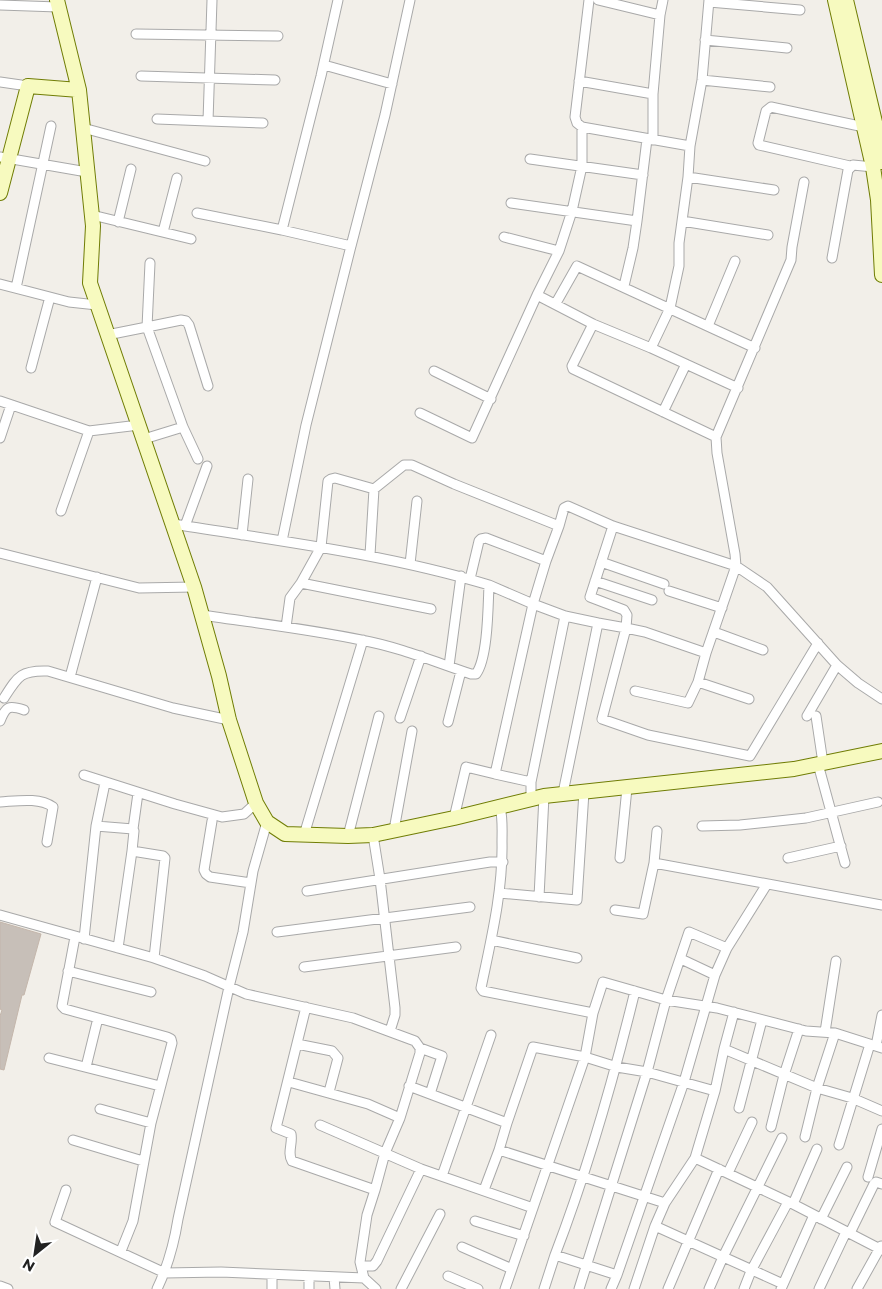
<svg xmlns="http://www.w3.org/2000/svg" width="882" height="1289" font-family="Montserrat,sans-serif">
	<style>
		.building { fill: #c7bfb8; stroke: #c4b6ab }
		.lines { fill: none; stroke-linecap: round; stroke-linejoin: round }
		.street-casing { stroke: #a9a9a9; stroke-width: 11 }
		.secondary-casing { stroke: #707d05; stroke-width: 16 }
		.street { stroke: #fff; stroke-width: 9 }
		.secondary { stroke: #f7fabf; stroke-width: 14 }
	</style>
	<rect width="100%" height="100%" fill="#f2efe9"/>
	<path class="building" d="M 0,922 L 41,934 L 24,995 L 22,995 L 4,1070 L 0,1069 L 0,1016 L 2,1010 L 0,1009 Z"/>
	<g class="lines">
		<defs>
			<path id="street" d="M 212,0 L 208,121 L 263,123
				M 338,0 L 321,76 L 282,230 L 351,246 L 385,115 L 410,0
				M 589,0 L 575,117 L 577,123 L 582,127 L 690,146 L 702,80 L 709,0
				M 598,0 L 660,15 L 653,94 L 653,140
				M 709,2 L 800,10
				M 0,5 L 58,7
				M 660,15 L 663,0
				M 136,34 L 278,36
				M 705,40 L 787,48
				M 324,65 L 392,84
				M 141,76 L 275,80
				M 702,80 L 770,87
				M 579,81 L 653,94
				M 0,82 L 28,86
				M 157,119 L 208,121
				M 582,127 L 582,166 L 572,211 L 559,251 L 537,295 L 593,324 L 651,348 L 738,388
				M 83,128 L 205,161
				M 690,146 L 688,177 L 682,221 L 768,235
				M 0,157 L 87,172
				M 530,159 L 643,175
				M 850,166 L 759,145 L 758,143 L 766,111 L 771,107 L 864,127
				M 688,177 L 774,190
				M 804,182 L 792,247 L 791,260 L 716,437 L 717,453 L 735,554 L 736,566 L 767,587 L 837,665 L 858,683 L 882,699
				M 511,203 L 637,221 L 647,139
				M 197,213 L 282,230
				M 92,215 L 191,239
				M 118,222 L 131,169
				M 163,232 L 177,178
				M 504,237 L 559,251
				M 832,258 L 848,170 L 853,165 L 873,167
				M 150,263 L 147,327 L 181,320 L 186,321 L 189,325 L 208,386
				M 0,284 L 69,302 L 97,305
				M 624,286 L 633,248 L 637,221
				M 16,288 L 51,126
				M 556,303 L 577,266 L 755,348
				M 593,324 L 572,366 L 573,369 L 716,437
				M 708,326 L 735,261
				M 107,335 L 147,327 L 183,427 L 198,459
				M 651,348 L 670,308 L 679,266 L 679,243 L 682,221
				M 31,368 L 50,297
				M 434,371 L 491,399
				M 0,401 L 89,431 L 139,425
				M 663,412 L 686,364
				M 420,413 L 472,438 L 537,295
				M 0,438 L 11,405
				M 144,439 L 183,427
				M 61,511 L 89,431
				M 173,524 C 279,541 386,554 489,585 C 488,606 488,658 476,674 L 471,674 C 435,662 399,647 361,640 C 309,629 255,623 202,615
				M 185,526 L 207,466
				M 559,526 L 564,508 L 568,506 L 613,526 L 736,566 L 706,653 L 698,682 L 688,703 L 635,691
				M 613,526 L 590,597 L 624,610 L 627,615 L 626,628 L 645,632 L 706,653
				M 242,535 L 248,479
				M 282,541 L 306,425 L 351,246
				M 0,553 L 139,588 L 194,587
				M 370,555 L 374,489
				M 601,562 L 664,584
				M 410,564 L 417,501
				M 470,579 L 479,541 L 481,539 L 486,538 L 546,561
				M 595,581 L 652,600
				M 301,583 L 431,609
				M 669,591 L 722,608
				M 286,627 L 290,598 L 301,583 L 321,547 L 328,481 L 331,479 L 335,478 L 374,489 L 404,465 L 412,465 L 454,484 L 559,526 L 546,561 L 533,604 L 489,585
				M 714,632 L 763,650
				M 449,666 L 461,576
				M 70,677 L 97,577
				M 698,682 L 749,699
				M 4,698 C 18,676 21,670 48,671 L 173,708 L 229,720
				M 807,716 L 837,665
				M 816,716 L 823,763
				M 400,718 L 421,656
				M 0,721 C 6,706 9,705 24,710
				M 448,722 L 461,671
				M 818,764 L 845,863
				M 84,775 L 175,804 L 222,817 L 244,814 L 256,803
				M 531,782 L 495,774 L 533,604 L 565,616 L 598,623
				M 563,793 L 598,623 L 626,628 L 602,719 L 648,735 L 750,756 L 818,643
				M 531,799 L 531,782 L 565,616
				M 0,802 C 17,801 39,797 53,807 L 47,842
				M 500,807 C 503,819 502,830 502,842 C 503,891 491,940 481,988 L 483,991 L 593,1013 L 603,982 L 666,1000 L 717,1008 L 806,1031 L 835,1033 L 882,1048
				M 454,818 L 466,767 L 495,774
				M 212,821 L 204,870 L 206,874 L 210,877 L 251,883
				M 96,826 L 133,829 L 134,831 L 132,851 L 163,856 L 165,858 L 154,958
				M 702,826 L 740,825 L 806,818 L 878,802
				M 133,829 L 138,793
				M 394,830 L 412,731
				M 657,831 L 654,863 L 882,905
				M 304,835 L 363,640
				M 373,835 L 380,879 L 395,1008 L 395,1015 L 390,1031
				M 348,836 L 379,716
				M 620,858 L 627,788
				M 788,858 L 841,846
				M 307,891 L 490,862 L 503,862
				M 499,893 L 577,900 L 584,792
				M 539,897 L 544,796
				M 615,910 L 643,914 L 654,863
				M 0,915 L 154,958 L 205,976 L 246,994 L 353,1018 L 415,1041 L 420,1048 L 420,1053 L 400,1118 L 385,1153 L 375,1190 L 367,1215 L 360,1262 L 364,1278 L 221,1272 L 165,1273 L 55,1222 L 66,1190
				M 277,932 L 470,907
				M 75,937 L 62,1006 L 65,1009 L 98,1018 L 86,1067
				M 84,939 L 96,826 L 105,783
				M 491,940 L 577,958
				M 118,948 L 132,851
				M 681,959 L 715,975
				M 304,967 L 456,947
				M 68,971 L 151,992
				M 306,1007 L 276,1128 L 291,1134 C 293,1143 287,1153 292,1161 L 375,1190
				M 734,1012 L 724,1049 L 817,1088 L 852,1098 L 882,1111
				M 593,1013 L 585,1057 L 617,1067 L 647,1072 L 715,1091 L 695,1158 L 793,1204 L 882,1250
				M 98,1018 L 167,1037 L 171,1039 L 172,1043 L 151,1123 L 133,1221 L 121,1251
				M 825,1032 L 836,961
				M 297,1044 L 332,1051 L 338,1058 L 329,1092
				M 876,1046 L 882,1015
				M 420,1048 L 442,1056 L 430,1094
				M 49,1058 L 160,1086
				M 289,1082 L 368,1104 L 400,1118
				M 409,1086 L 507,1123 L 499,1150 L 665,1203 L 655,1226
				M 715,1091 L 724,1049
				M 739,1108 L 762,1020
				M 100,1109 L 151,1123
				M 320,1125 L 421,1169 L 533,1208
				M 771,1127 L 784,1075 L 799,1029
				M 805,1137 L 817,1088 L 835,1033
				M 73,1140 L 143,1161
				M 839,1145 L 870,1044
				M 728,1173 L 752,1122
				M 442,1176 L 491,1035
				M 868,1177 L 882,1129
				M 484,1190 L 499,1150
				M 665,1203 L 695,1158
				M 793,1204 L 817,1149
				M 821,1219 L 847,1167
				M 475,1221 L 524,1236
				M 850,1233 L 874,1184 L 876,1182 L 882,1184
				M 462,1247 L 512,1269
				M 555,1255 C 588,1169 613,1081 635,991
				M 361,1266 L 373,1266 L 377,1261 L 421,1169
				M 272,1275 L 272,1289
				M 617,1275 L 684,1082 L 715,975 L 727,948 L 767,884
				M 448,1276 L 478,1289
				M 334,1277 L 335,1289
				M 364,1278 L 376,1289
				M 0,1286 L 8,1289
				M 157,1289 C 168,1266 174,1244 178,1219 L 229,987 L 243,932 L 253,871 L 267,822
				M 309,1289 L 309,1276
				M 401,1289 L 440,1214
				M 505,1289 L 585,1057 L 533,1047 L 507,1123
				M 544,1289 L 555,1255 L 617,1275 L 611,1289
				M 579,1289 L 647,1072 L 666,1000 L 689,932 L 727,948
				M 634,1289 L 655,1226 L 783,1284
				M 668,1289 L 719,1169
				M 709,1289 L 723,1257 L 782,1138
				M 744,1289 L 751,1271 L 788,1202
				M 781,1289 L 814,1215
				M 819,1289 L 846,1232
				M 857,1289 L 881,1246"/>
			<path id="secondary" d="M 57,0 L 79,90 L 93,226 L 90,283 L 194,587 L 219,676 L 229,720 L 256,803 L 267,822 L 285,834 L 348,836 L 373,835 L 454,818 L 544,796 L 794,769 L 882,751
				M 835,0 L 873,167 L 878,200 L 882,275
				M 846,0 L 875,122 L 882,162
				M 0,193 L 28,86 L 79,90"/>
		</defs>
		<use href="#street" class="street-casing"/>
		<use href="#secondary" class="secondary-casing"/>
		<use href="#street" class="street"/>
		<use href="#secondary" class="secondary"/>
	</g>
	<g transform="translate(35 1254) rotate(210)" stroke="#ffffff" stroke-width="4" paint-order="stroke">
	<path d="M0-4L9 19L0 12L-9 19Z" fill="#222222"/>
	<text y="-8" font-size="14" font-weight="bold" text-anchor="middle" fill="#222222">N</text>
	</g>
</svg>
